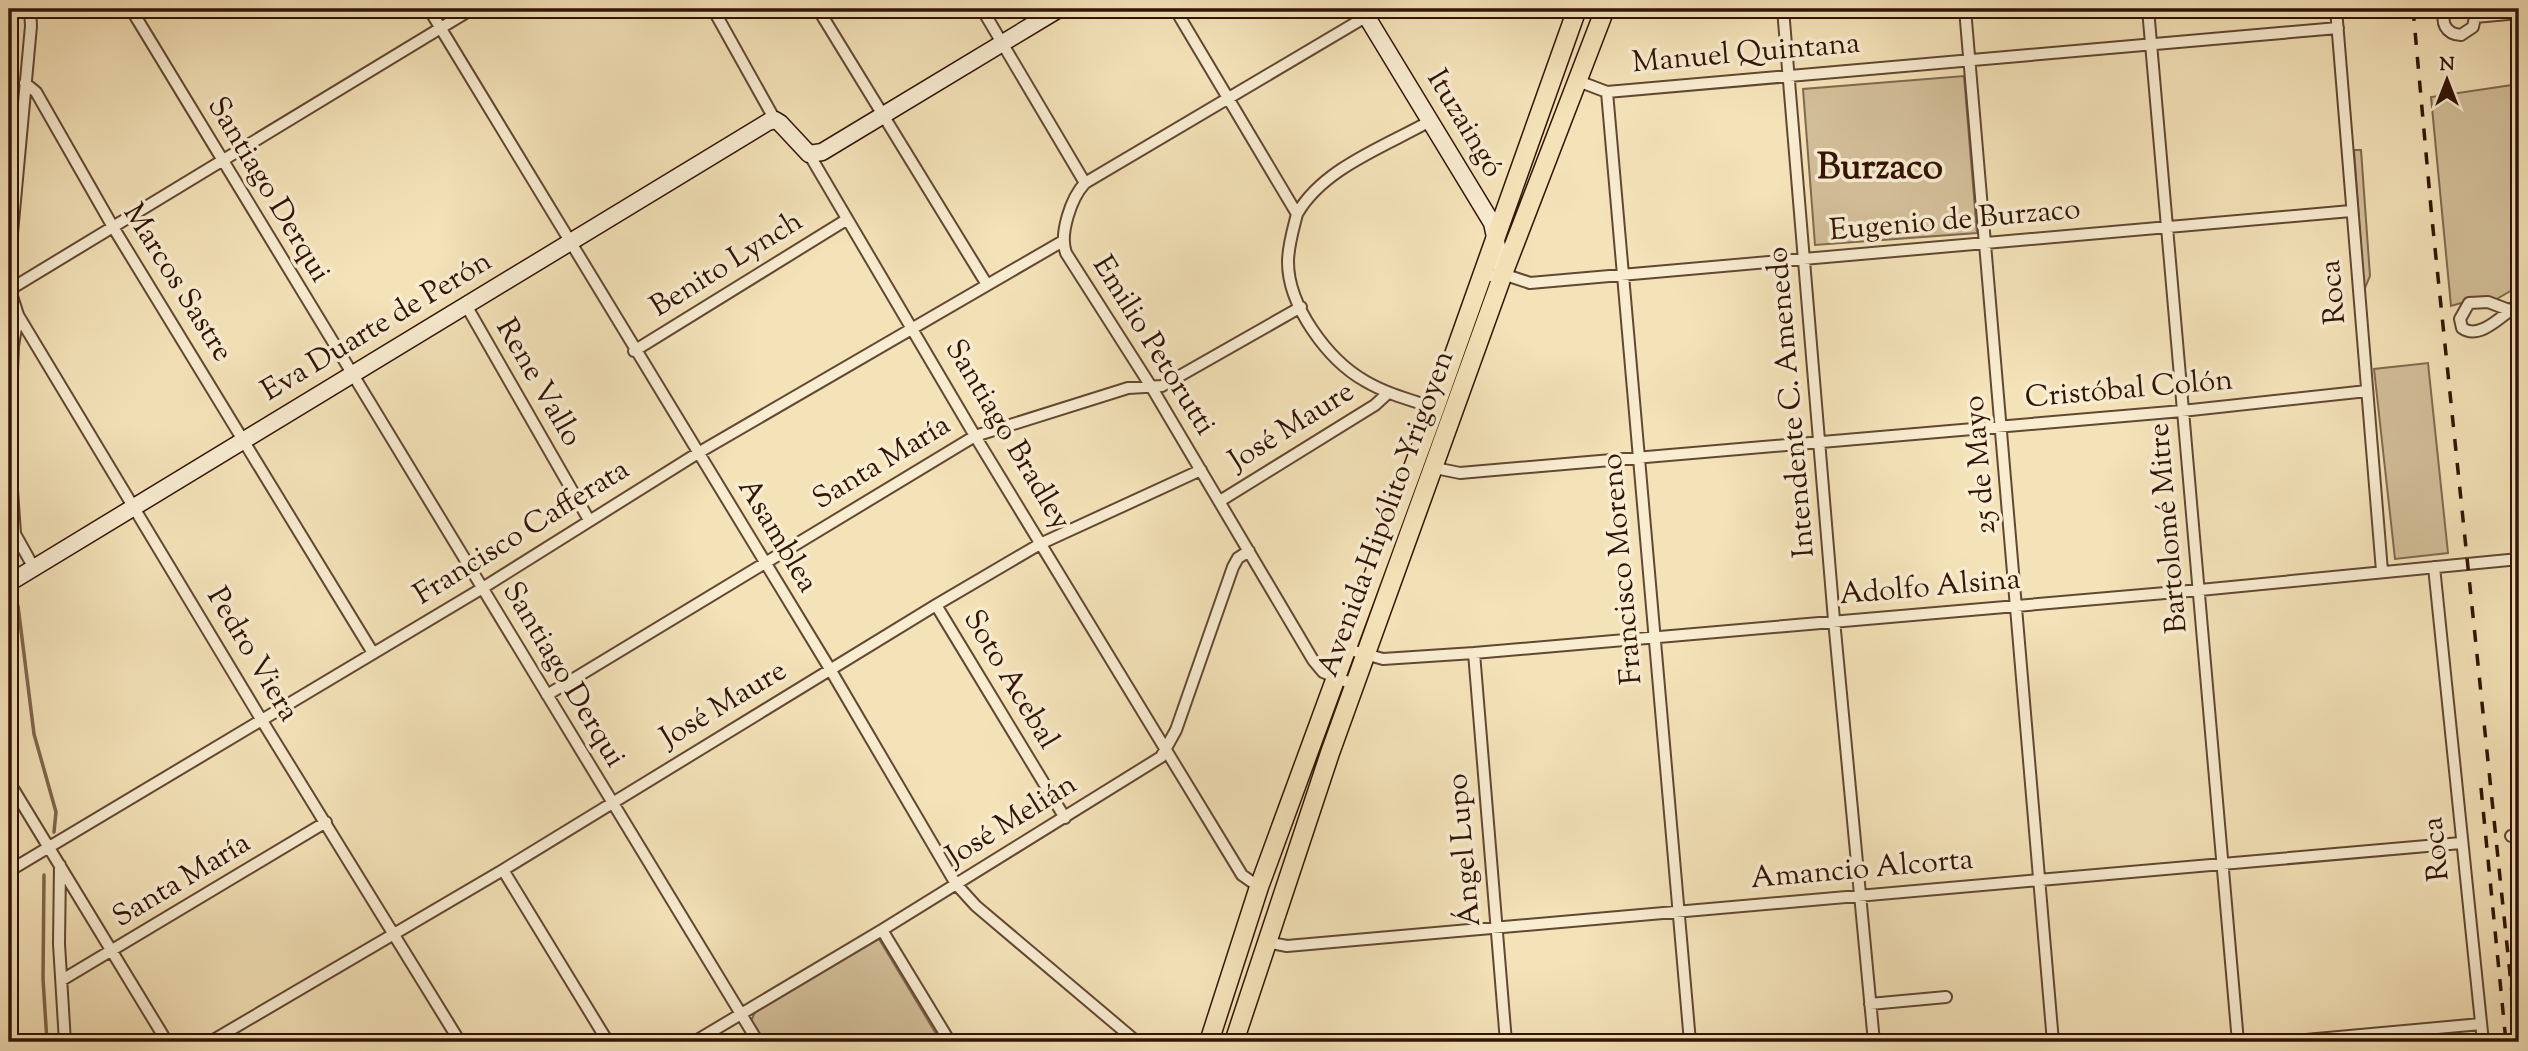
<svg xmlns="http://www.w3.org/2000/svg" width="2528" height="1051" font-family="'Sorts Mill Goudy',serif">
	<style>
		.green { fill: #d3bf9a; stroke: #826950; stroke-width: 2 }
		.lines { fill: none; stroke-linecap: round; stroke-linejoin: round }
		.stream { stroke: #7f654c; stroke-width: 3.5 }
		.street-casing { stroke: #624732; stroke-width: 14 }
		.secondary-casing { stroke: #321306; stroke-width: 19 }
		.primary-casing { stroke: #321306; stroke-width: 21 }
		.street { stroke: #f8ecd1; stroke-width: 10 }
		.secondary { stroke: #f8ecd1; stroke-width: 16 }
		.primary { stroke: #f4e2b8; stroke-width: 18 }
		.rail { stroke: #321306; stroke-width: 3.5; stroke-dasharray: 12 12; stroke-linecap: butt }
		.labels { text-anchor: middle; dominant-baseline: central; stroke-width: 7; stroke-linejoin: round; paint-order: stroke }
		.street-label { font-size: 30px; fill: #321306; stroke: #f8ecd1 }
		.district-label { font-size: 37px; font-weight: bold; fill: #321306; stroke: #f8ecd1 }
	</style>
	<rect width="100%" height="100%" fill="#f4e2b8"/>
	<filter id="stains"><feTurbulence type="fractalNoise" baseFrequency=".00286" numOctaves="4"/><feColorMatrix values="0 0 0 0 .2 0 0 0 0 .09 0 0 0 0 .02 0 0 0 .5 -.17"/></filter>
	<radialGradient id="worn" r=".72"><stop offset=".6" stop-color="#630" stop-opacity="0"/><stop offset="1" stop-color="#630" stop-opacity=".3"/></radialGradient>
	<path class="green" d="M 1964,76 L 1977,233 L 1815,245 L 1803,89 Z
		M 2519,84 L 2519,286 L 2495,300 L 2479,298 L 2451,306 L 2431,97 Z
		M 2354,150 L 2361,150 L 2370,276 L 2364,290 Z
		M 2428,363 L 2448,553 L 2395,559 L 2374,369 Z
		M 879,939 L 941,1042 L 764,1042 L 751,1021 L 755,1012 Z"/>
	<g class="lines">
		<path class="stream" d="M 9,47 L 12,13
			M 12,587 L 18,606 L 34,734 L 56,812 L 54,832
			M 44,875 L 43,979 L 47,1042"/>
		<defs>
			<path id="street" d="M 131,9 L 758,1042
				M 429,9 L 830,669 L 956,884 L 976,906 L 1137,1042
				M 713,9 L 775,120
				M 818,9 L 986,283
				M 982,9 L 1085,183 C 1071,198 1059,234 1066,253 L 1152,388 L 1313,660 L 1323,672 L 1355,685
				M 1175,9 L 1297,214 C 1293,230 1288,246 1288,262 C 1288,306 1328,360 1365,381 C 1387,394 1411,400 1435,408
				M 1783,9 L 1834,620 L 1874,1042
				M 1965,9 L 2053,1042
				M 2148,9 L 2238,1042
				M 2336,9 L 2382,571
				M 2447,9 C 2439,22 2446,34 2461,35 L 2473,27 L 2475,17 L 2471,9
				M 2475,17 L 2519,13
				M 1578,81 L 1607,92 L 2338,28
				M 25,83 L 36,92 L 113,227 L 373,653
				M 1607,92 L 1690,1042
				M 809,154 L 975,436 L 1242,875 L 1259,887
				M 1085,183 L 1379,9
				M 1297,214 C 1323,168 1386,146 1430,121
				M 9,266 L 31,26 L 30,9
				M 1482,277 L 1503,274 L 1530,283 L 2351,211
				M 9,287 L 18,315 L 261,719 L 460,1042
				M 9,290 L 472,9
				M 467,307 L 589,520
				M 2509,310 L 2488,302 L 2469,303 L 2460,319 L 2462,328 C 2480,341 2503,314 2519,304
				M 18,315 L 13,346 L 9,446 L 15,534 L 34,568
				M 634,351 L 846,220
				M 1435,468 L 1460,473 L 2182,411 L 2367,391
				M 1220,501 L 1375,405 L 1388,393
				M 2434,567 L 2483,1042
				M 936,605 L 1065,818
				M 1347,649 L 1383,659 L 1474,653 L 2200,590 L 2519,559
				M 1474,653 L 1506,1042
				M 547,695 L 975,436 L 1128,388 L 1162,386 L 1301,307
				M 9,782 L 167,1042
				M 2511,836 L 2519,835
				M 60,865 L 59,944 L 65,1042
				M 503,870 L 608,1042
				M 9,871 L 481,589 L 698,453 L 1063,241
				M 882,930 L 950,1042
				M 1266,942 L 1287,946 L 2461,843
				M 62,980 L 326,822
				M 1870,1004 L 1946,997
				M 210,1042 L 503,870 L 936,605 L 1040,544 L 1201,470
				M 694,1042 L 882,930 L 1161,757 L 1176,730 L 1233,567 L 1238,558 L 1249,551
				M 2283,1042 L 2481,1024"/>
			<path id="secondary" d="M 1362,9 L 1492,223 L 1503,274
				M 9,583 L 768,122 L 775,120 L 780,123 L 809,154 L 822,152 L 1059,9"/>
			<path id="primary" d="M 1209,1042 L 1259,887 L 1435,408 L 1577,9
				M 1234,1042 L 1330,753 L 1503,274 L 1605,9"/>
		</defs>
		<use href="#street" class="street-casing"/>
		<use href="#secondary" class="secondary-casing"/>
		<use href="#primary" class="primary-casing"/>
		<use href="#street" class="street"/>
		<use href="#secondary" class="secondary"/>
		<use href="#primary" class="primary"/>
		<path class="rail" d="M 2413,9 L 2432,219 L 2517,1042
			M 2481,788 L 2506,1042"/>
	</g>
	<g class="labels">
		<g class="street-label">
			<text transform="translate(1746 54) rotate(-5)">Manuel Quintana</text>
			<text transform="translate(1464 124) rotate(59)">Ituzaingó</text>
			<text transform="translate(268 190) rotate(59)">Santiago Derqui</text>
			<text transform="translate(1955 221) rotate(-5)">Eugenio de Burzaco</text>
			<text transform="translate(727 265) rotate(-32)">Benito Lynch</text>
			<text transform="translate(177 283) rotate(58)">Marcos Sastre</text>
			<text transform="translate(2334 292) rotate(-95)">Roca</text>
			<text transform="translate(377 327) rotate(-31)">Eva Duarte de Perón</text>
			<text transform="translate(1153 346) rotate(58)">Emilio Petorutti</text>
			<text transform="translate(538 383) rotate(60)">Rene Vallo</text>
			<text transform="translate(2129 390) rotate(-5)">Cristóbal Colón</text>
			<text transform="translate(1792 402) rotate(-95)">Intendente C. Amenedo</text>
			<text transform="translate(1292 427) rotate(-32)">José Maure</text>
			<text transform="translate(1007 435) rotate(59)">Santiago Bradley</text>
			<text transform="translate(882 463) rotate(-31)">Santa María</text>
			<text transform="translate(1981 465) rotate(-95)">25 de Mayo</text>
			<text transform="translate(1387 514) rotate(-70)">Avenida Hipólito Yrigoyen</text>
			<text transform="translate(2169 528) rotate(-95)">Bartolomé Mitre</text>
			<text transform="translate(522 533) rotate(-32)">Francisco Cafferata</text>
			<text transform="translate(777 536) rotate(59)">Asamblea</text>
			<text transform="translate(1623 569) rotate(-95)">Francisco Moreno</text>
			<text transform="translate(1930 588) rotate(-5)">Adolfo Alsina</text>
			<text transform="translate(252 655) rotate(59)">Pedro Viera</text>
			<text transform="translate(563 675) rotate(59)">Santiago Derqui</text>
			<text transform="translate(1010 680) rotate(59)">Soto Acebal</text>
			<text transform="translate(724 705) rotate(-31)">José Maure</text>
			<text transform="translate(1012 821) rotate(-32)">José Melián</text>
			<text transform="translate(2437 849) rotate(-96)">Roca</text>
			<text transform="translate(1465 850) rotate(-95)">Ángel Lupo</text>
			<text transform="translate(1862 870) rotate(-5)">Amancio Alcorta</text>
			<text transform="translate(182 881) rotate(-31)">Santa María</text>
		</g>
		<g class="district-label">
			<text x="1880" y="169">Burzaco</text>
		</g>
	</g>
	<rect width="2528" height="1051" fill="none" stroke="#f4e2b8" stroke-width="35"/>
	<rect x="10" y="10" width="2507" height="1030" fill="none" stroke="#321306" stroke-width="3.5"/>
	<rect x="18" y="18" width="2493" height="1016" fill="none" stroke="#321306" stroke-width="2"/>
	<g transform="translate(2447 80)" stroke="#f8ecd1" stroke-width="5" paint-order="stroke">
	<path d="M0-5L12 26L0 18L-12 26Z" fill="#321306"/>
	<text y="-10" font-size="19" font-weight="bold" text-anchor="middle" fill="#321306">N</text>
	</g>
	<rect width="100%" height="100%" filter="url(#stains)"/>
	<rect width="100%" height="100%" fill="url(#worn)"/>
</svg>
